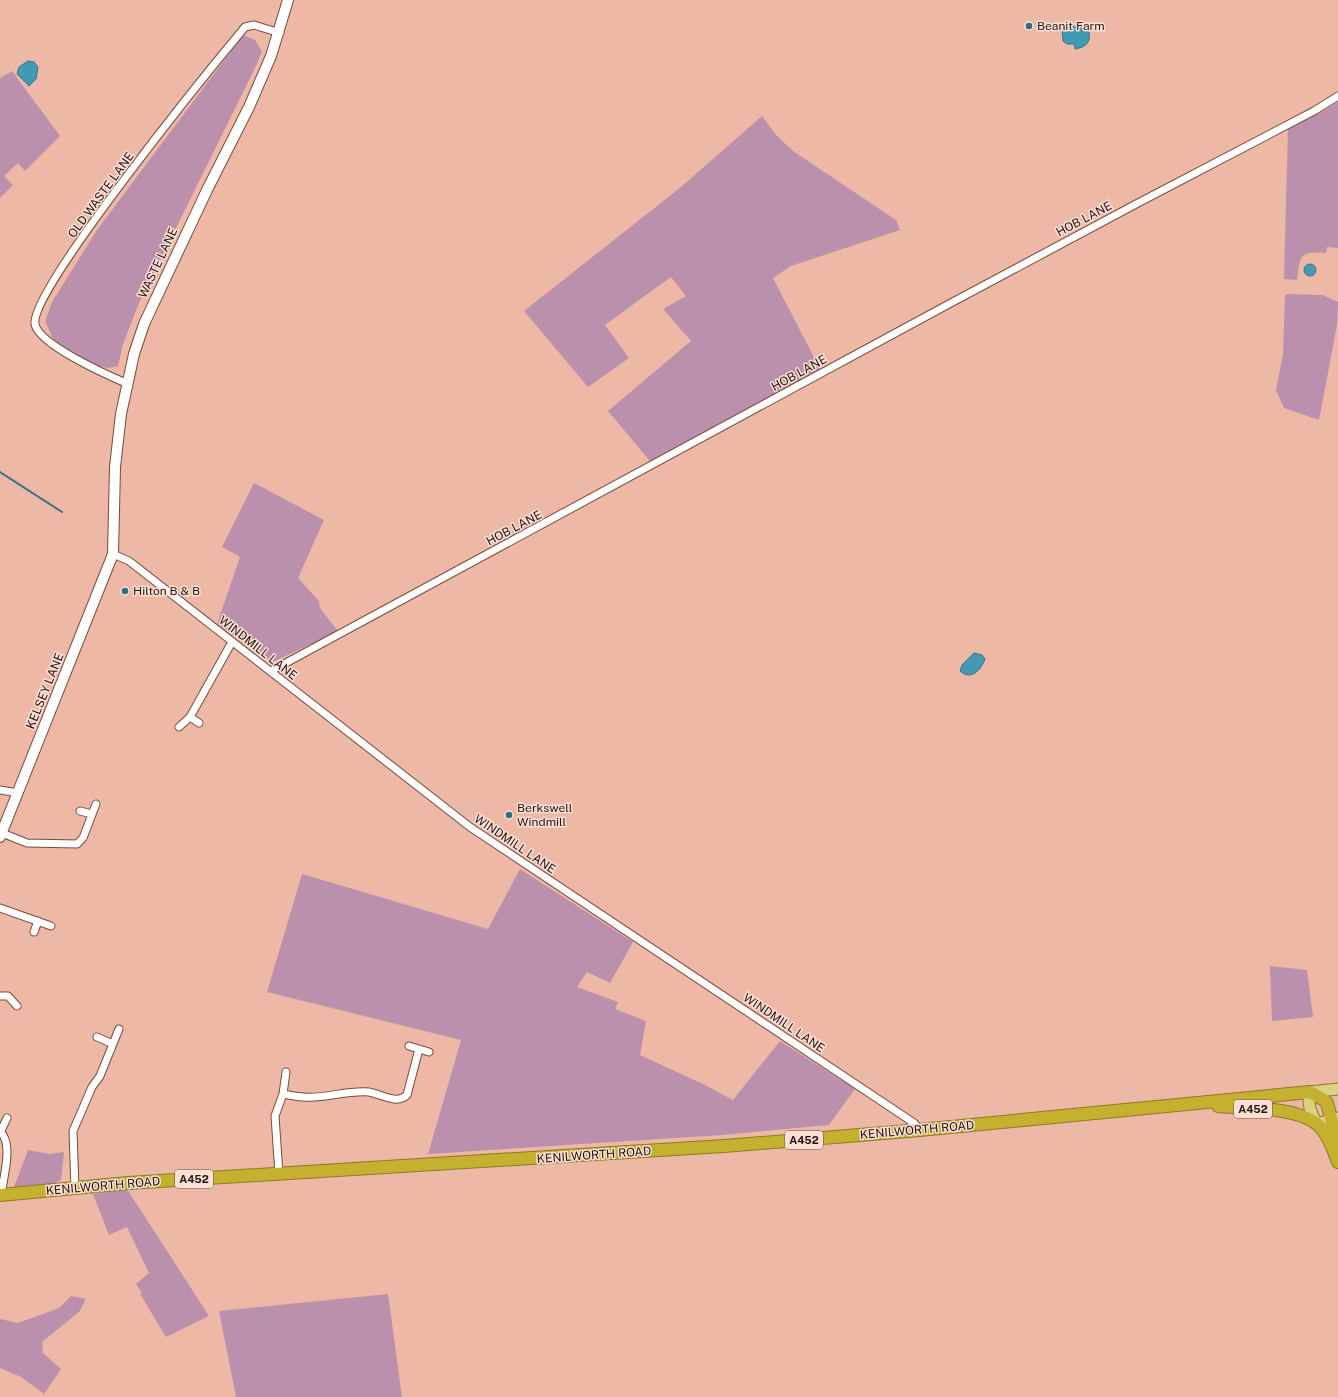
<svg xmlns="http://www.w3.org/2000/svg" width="1338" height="1397" font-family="'Public Sans',sans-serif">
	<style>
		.green { fill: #bb90ac }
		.water { fill: #429bb4; stroke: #397282 }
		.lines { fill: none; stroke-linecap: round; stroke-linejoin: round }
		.stream { stroke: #397282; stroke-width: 2 }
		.street-casing { stroke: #784b3b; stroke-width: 9 }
		.secondary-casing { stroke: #784b3b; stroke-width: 12 }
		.primary-casing { stroke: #8d7923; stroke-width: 13 }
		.highway-casing { stroke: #8d7923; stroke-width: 14 }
		.street { stroke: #fff; stroke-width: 7 }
		.secondary { stroke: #fff; stroke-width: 10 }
		.primary { stroke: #dcd082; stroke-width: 11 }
		.highway { stroke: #c5b12f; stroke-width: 12 }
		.poi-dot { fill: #2d6f82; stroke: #fce0d7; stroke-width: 1.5 }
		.labels { text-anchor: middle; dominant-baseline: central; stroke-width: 3; stroke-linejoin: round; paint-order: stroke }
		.shield { fill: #fce0d7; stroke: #665049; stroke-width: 1 }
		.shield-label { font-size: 11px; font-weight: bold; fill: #25120c }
		.poi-label { font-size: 12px; fill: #25120c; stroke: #fce0d7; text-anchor: start }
		.street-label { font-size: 12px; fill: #25120c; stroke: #fce0d7 }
	</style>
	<rect width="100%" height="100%" fill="#edb9a6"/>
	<path class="green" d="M 243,35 L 255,40 L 262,51 L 257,64 L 139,303 L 123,344 L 118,366 L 109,368 L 97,366 L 74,354 L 53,339 L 45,321 L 52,302 L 97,230 Z
		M 12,71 L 60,136 L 25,171 L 18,163 L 4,176 L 13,185 L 0,198 L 0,78 Z
		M 1338,102 L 1338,248 L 1327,247 L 1326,253 C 1299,251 1300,256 1297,280 L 1284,279 L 1288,128 L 1320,113 Z
		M 762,116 L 777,136 L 793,151 L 896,220 L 900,230 L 791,266 L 773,278 L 820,369 L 650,461 L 608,411 L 691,341 L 663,309 L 686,296 L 671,277 L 605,325 L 629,358 L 588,387 L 524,311 L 681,187 Z
		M 1288,294 L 1323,295 L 1338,302 L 1337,325 L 1319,420 L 1284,408 L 1276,390 L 1283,354 L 1285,295 Z
		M 254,483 L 324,520 L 298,578 L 319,601 L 320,608 L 338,631 L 273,662 L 217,624 L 240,557 L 222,547 Z
		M 520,869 L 633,942 L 610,983 L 587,972 L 577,987 L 618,1002 L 615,1009 L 646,1021 L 640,1055 L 703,1084 L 733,1100 L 780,1041 L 855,1089 L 829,1125 L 722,1135 L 428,1154 L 461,1040 L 267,992 L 302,874 L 488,929 Z
		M 1270,966 L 1307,970 L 1313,1017 L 1272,1021 Z
		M 28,1150 L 49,1154 L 64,1152 L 61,1180 L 53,1184 L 14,1187 Z
		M 127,1189 L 209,1316 L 166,1337 L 140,1294 L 142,1293 L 136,1284 L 149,1273 L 127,1227 L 109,1235 L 93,1194 Z
		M 388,1294 L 402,1397 L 236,1397 L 219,1311 Z
		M 71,1296 L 86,1299 L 79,1312 L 42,1342 L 43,1353 L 61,1369 L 44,1394 L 21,1377 L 0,1368 L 0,1319 L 18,1323 L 59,1308 Z"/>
	<path class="water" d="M 1073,26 L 1086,28 L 1089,31 C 1091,43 1086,47 1075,49 L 1074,44 L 1067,44 L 1063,41 L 1062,29 Z
		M 28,61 L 34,62 L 38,67 L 36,79 L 29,86 L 17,74 L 19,67 Z
		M1304 270a6 6 0 1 1 12 0a6 6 0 1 1-12 0Z
		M 974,653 L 982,655 L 985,659 C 981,670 971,681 960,671 L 962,665 Z"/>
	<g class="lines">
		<path class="stream" d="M 0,472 L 62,512"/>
		<defs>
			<path id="street" d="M 126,383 C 107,375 38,344 35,324 C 29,291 214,64 245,27 L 254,25 L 280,33
				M 113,554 L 129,561 L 470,827 L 914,1123 L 920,1130
				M 271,671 L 949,304 L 1138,203 L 1314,111 L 1338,96
				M 190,717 L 199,723
				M 179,727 L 190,717 L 232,642
				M 0,790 L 18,793
				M 80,811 L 92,814
				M 2,833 L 27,843 L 77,844 L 83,838 L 96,804
				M 0,908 L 51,926
				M 34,932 L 38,921
				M 0,996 L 8,996 L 17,1006
				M 97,1037 L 113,1044
				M 409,1046 L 429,1052
				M 283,1094 L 286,1072
				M 0,1132 C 14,1142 3,1179 1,1195
				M 0,1133 L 7,1118
				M 279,1174 L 275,1116 L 283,1094 C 290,1095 297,1097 304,1097 C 324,1099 347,1090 369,1092 C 381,1094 397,1105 407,1095 L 419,1049
				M 75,1189 L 73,1131 L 92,1087 L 100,1076 L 119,1029"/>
			<path id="secondary" d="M 0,837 L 113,554 L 115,467 L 121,414 L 134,354 L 144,324 L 207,190 L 249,107 L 271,56 L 288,0"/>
			<path id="primary" d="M 1338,1089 L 1310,1092 C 1307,1105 1311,1113 1317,1124 L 1338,1118"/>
			<path id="highway" d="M 1218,1106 C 1245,1108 1296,1107 1317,1124 C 1328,1133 1333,1149 1338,1162
				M 0,1195 L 128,1183 L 724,1146 L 920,1130 L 1310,1092 L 1324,1100 L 1327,1103 L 1338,1145"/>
		</defs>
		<use href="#street" class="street-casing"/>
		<use href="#secondary" class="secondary-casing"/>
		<use href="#primary" class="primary-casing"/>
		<use href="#highway" class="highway-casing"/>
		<use href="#street" class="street"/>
		<use href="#secondary" class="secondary"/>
		<use href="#primary" class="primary"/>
		<use href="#highway" class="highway"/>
	</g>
	<g class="poi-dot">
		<circle cx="1029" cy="26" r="4"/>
		<circle cx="125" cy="591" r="4"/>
		<circle cx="509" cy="815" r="4"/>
	</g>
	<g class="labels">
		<g class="shield">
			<rect x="1234" y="1100" width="38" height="18" rx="3"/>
			<rect x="785" y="1131" width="38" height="18" rx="3"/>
			<rect x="175" y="1170" width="38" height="18" rx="3"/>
		</g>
		<g class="shield-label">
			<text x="1253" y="1109">A452</text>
			<text x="804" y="1140">A452</text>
			<text x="194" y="1179">A452</text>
		</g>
		<g class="poi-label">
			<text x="1037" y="26">Beanit Farm</text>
			<text x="133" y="591">Hilton B &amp; B</text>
			<text x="517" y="808">Berkswell<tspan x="517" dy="14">Windmill</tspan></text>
		</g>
		<g class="street-label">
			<text transform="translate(101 195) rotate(-54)">OLD WASTE LANE</text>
			<text transform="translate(1084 219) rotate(-28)">HOB LANE</text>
			<text transform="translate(158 263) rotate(-65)">WASTE LANE</text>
			<text transform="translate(799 373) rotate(-29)">HOB LANE</text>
			<text transform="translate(514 528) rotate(-28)">HOB LANE</text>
			<text transform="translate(258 648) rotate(38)">WINDMILL LANE</text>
			<text transform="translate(45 691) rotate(-68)">KELSEY LANE</text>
			<text transform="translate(515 844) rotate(34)">WINDMILL LANE</text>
			<text transform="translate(784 1023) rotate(34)">WINDMILL LANE</text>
			<text transform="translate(917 1130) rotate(-5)">KENILWORTH ROAD</text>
			<text transform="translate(594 1155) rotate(-4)">KENILWORTH ROAD</text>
			<text transform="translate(103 1186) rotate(-5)">KENILWORTH ROAD</text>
		</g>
	</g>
</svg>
